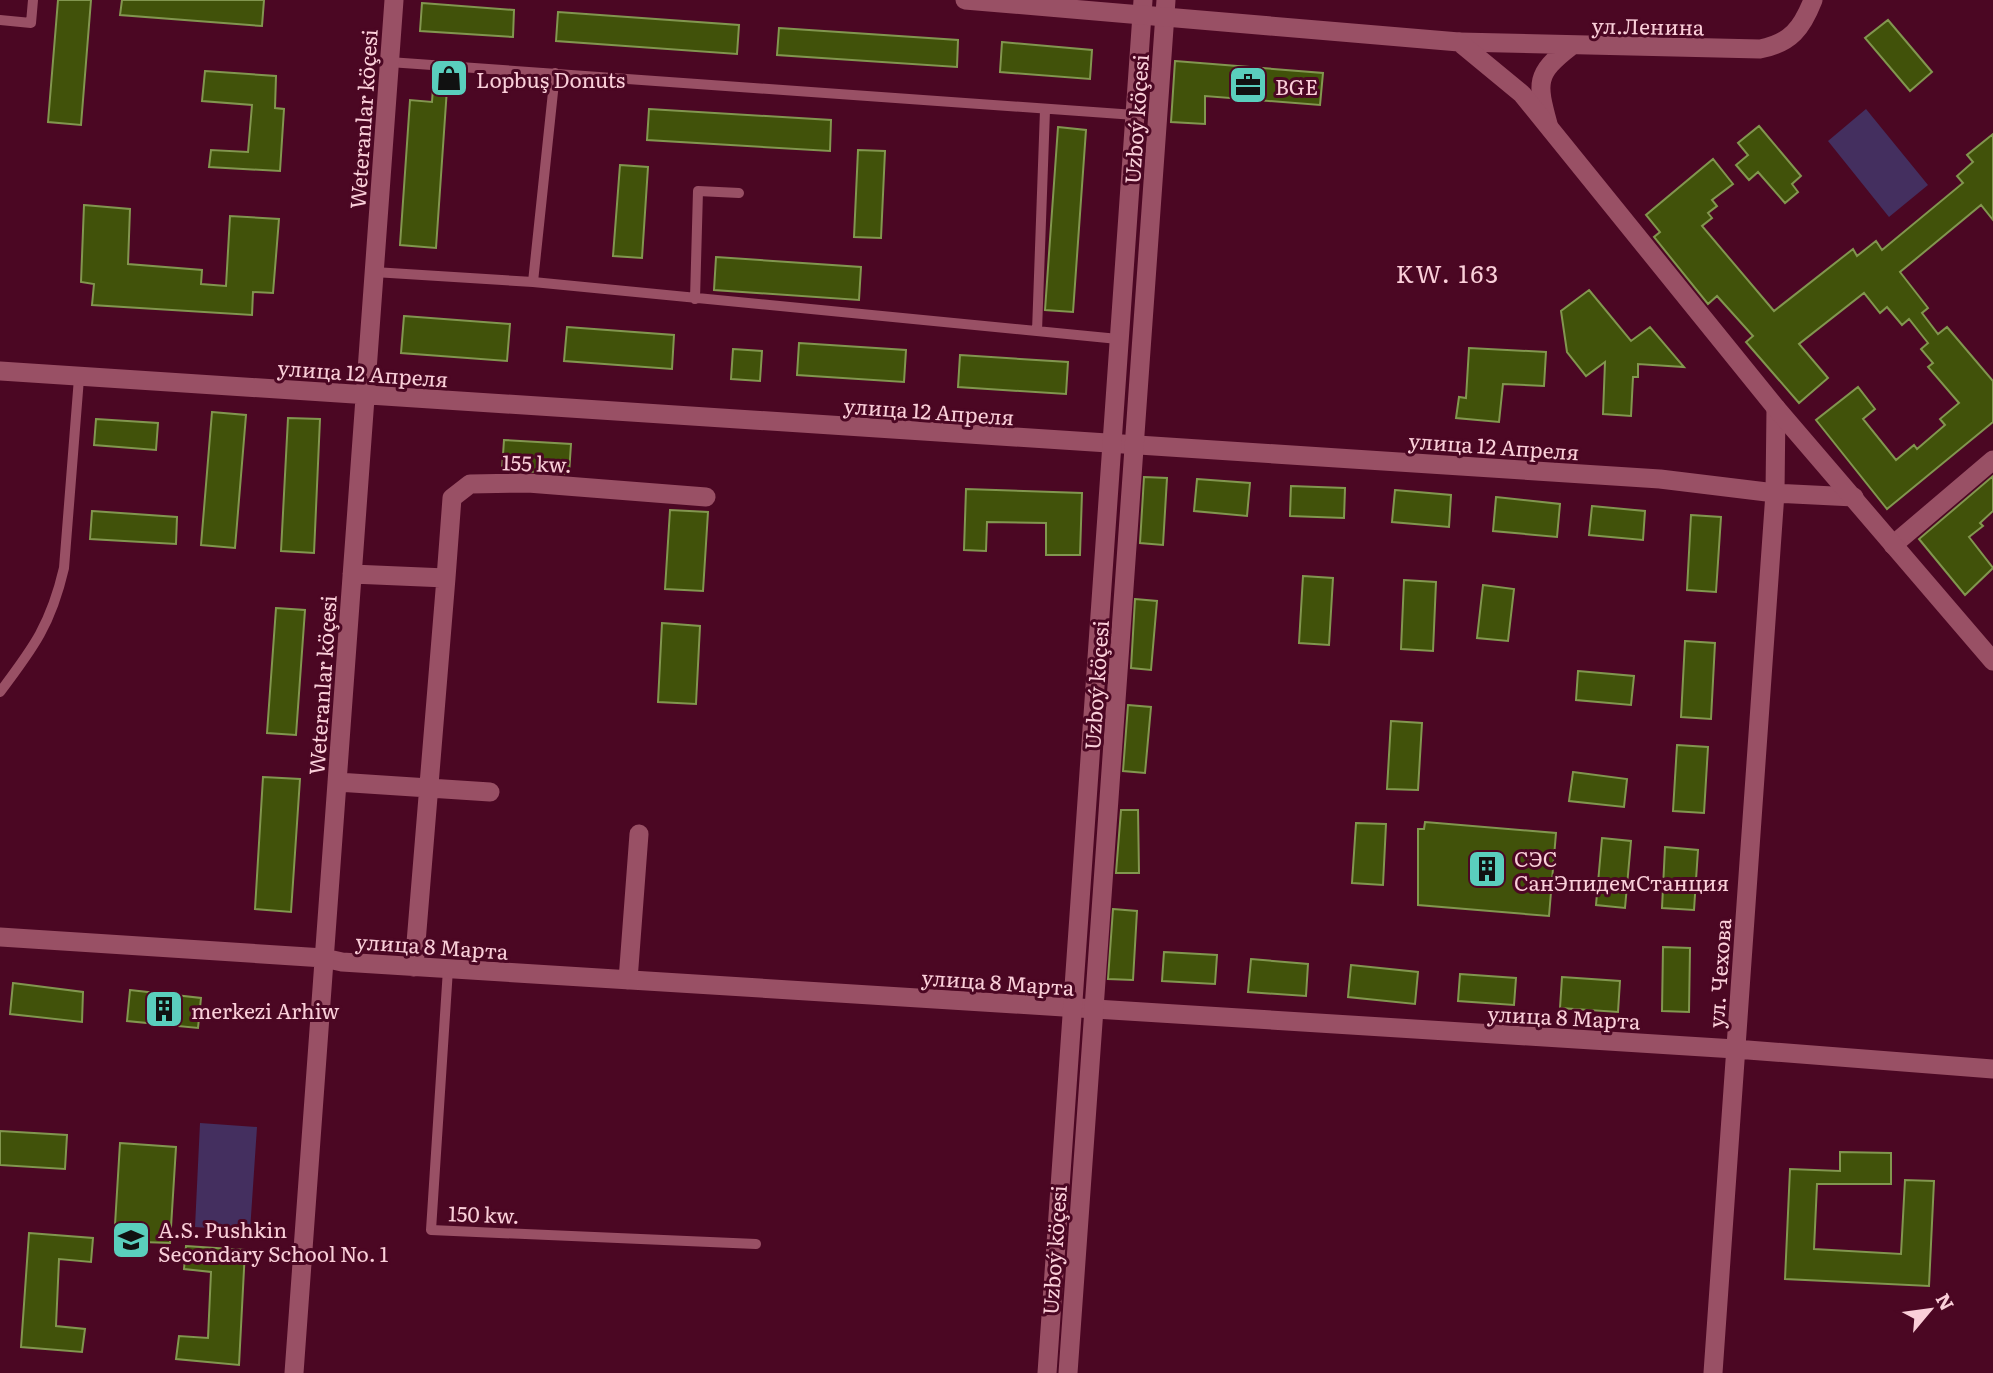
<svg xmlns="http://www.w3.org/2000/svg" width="1993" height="1373" font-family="Literata,serif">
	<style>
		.green { fill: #442f5f }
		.building { fill: #41520a; stroke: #82964f; stroke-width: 2 }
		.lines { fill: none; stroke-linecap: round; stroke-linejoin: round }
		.service { stroke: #995065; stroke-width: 10 }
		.minor { stroke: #995065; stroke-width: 19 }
		.tertiary { stroke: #995065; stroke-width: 19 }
		.secondary { stroke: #995065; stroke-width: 19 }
		.labels { text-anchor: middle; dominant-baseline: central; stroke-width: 6; stroke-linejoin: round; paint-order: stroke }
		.street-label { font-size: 21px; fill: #facfd9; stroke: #4b0723 }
		.poi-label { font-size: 21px; fill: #facfd9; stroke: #4b0723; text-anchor: start }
		.quarter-label { font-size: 24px; letter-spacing: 2px; fill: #facfd9; stroke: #4b0723 }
	</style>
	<rect width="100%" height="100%" fill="#4b0723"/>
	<path class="green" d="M 1866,109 L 1928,185 L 1889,217 L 1828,141 Z
		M 200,1123 L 257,1127 L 250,1231 L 195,1227 Z"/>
	<path class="building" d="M 58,0 L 91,0 L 81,125 L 48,122 Z
		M 122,0 L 264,0 L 262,26 L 120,15 Z
		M 422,3 L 514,10 L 513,37 L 420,31 Z
		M 558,12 L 739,25 L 737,54 L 556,41 Z
		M 1888,20 L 1932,72 L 1910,91 L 1865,38 Z
		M 779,28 L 958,40 L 957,67 L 777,55 Z
		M 1002,42 L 1092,50 L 1090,79 L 1000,72 Z
		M 1175,61 L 1323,73 L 1320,105 L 1205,96 L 1205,124 L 1171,122 Z
		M 205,71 L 276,76 L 275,108 L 284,109 L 280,171 L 209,167 L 211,150 L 248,152 L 252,105 L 202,101 Z
		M 434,73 L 448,74 L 436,248 L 400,245 L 410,100 L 432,102 Z
		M 649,109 L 831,120 L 830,151 L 647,140 Z
		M 1759,126 L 1801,176 L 1792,184 L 1798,192 L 1785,203 L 1758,172 L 1749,180 L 1736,165 L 1748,155 L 1738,143 Z
		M 1058,127 L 1086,130 L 1073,312 L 1045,310 Z
		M 1993,134 L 1993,220 L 1981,205 L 1900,272 L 1928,308 L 1922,313 L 1938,334 L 1947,327 L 1993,381 L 1993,422 L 1887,509 L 1816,420 L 1858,387 L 1875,409 L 1863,419 L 1896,460 L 1914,445 L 1917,449 L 1945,425 L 1940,419 L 1959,403 L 1928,367 L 1933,363 L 1921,349 L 1928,343 L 1909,319 L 1902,325 L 1887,307 L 1880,313 L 1864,293 L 1799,344 L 1828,378 L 1799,403 L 1746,342 L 1753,336 L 1717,296 L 1708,304 L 1654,237 L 1660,232 L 1646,215 L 1713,159 L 1733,184 L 1712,200 L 1717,206 L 1708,213 L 1712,218 L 1702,226 L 1774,311 L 1853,249 L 1857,256 L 1876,241 L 1882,250 L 1963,183 L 1957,176 L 1973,162 L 1967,155 Z
		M 858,150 L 885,151 L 881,238 L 854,237 Z
		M 620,165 L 648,167 L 642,258 L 613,256 Z
		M 84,205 L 130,209 L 128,264 L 202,270 L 201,284 L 226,286 L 230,216 L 279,219 L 273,293 L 253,292 L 252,315 L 92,305 L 94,284 L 81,282 Z
		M 716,257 L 861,267 L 859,300 L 714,290 Z
		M 1589,290 L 1631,341 L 1650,327 L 1684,367 L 1638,364 L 1638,377 L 1633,377 L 1631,416 L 1603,414 L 1605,362 L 1586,376 L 1567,352 L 1561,311 Z
		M 404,316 L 510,324 L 507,361 L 401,353 Z
		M 567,327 L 674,335 L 672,369 L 564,361 Z
		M 799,343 L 906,350 L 904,382 L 797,375 Z
		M 1469,348 L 1546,352 L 1544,386 L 1503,384 L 1499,422 L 1456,418 L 1459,397 L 1466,398 Z
		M 733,349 L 762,351 L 760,381 L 731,379 Z
		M 960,355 L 1068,362 L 1066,394 L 958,387 Z
		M 212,412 L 246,415 L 235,548 L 201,545 Z
		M 288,418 L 320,419 L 314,553 L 281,551 Z
		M 96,419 L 158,423 L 156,450 L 94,445 Z
		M 504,440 L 571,444 L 569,474 L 502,470 Z
		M 1993,476 L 1993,511 L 1980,523 L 1983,526 L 1969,537 L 1993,568 L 1965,595 L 1919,539 Z
		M 1144,477 L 1167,478 L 1163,545 L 1140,543 Z
		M 1197,479 L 1250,483 L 1247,516 L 1194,511 Z
		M 1291,486 L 1345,488 L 1344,518 L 1290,516 Z
		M 966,489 L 1082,493 L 1080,555 L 1046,555 L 1046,523 L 987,522 L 986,551 L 964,550 Z
		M 1395,490 L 1451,495 L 1449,527 L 1392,522 Z
		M 1496,497 L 1560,504 L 1557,537 L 1493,531 Z
		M 1592,506 L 1645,511 L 1643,540 L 1589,535 Z
		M 670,510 L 708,512 L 703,591 L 665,589 Z
		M 92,511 L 177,517 L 176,544 L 90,539 Z
		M 1691,515 L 1721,517 L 1716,592 L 1687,590 Z
		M 1303,576 L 1333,578 L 1329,645 L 1299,643 Z
		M 1404,580 L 1436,582 L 1433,651 L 1401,649 Z
		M 1483,585 L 1514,589 L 1508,641 L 1477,638 Z
		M 1135,599 L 1157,601 L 1151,670 L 1131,668 Z
		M 276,608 L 305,610 L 296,735 L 267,733 Z
		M 662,623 L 700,626 L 696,704 L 658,702 Z
		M 1685,641 L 1715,643 L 1711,719 L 1681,717 Z
		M 1578,671 L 1634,676 L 1631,705 L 1576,700 Z
		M 1128,705 L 1151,707 L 1145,773 L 1123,771 Z
		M 1391,721 L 1422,723 L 1418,790 L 1387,789 Z
		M 1677,745 L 1708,747 L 1704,813 L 1673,811 Z
		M 1573,772 L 1627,779 L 1624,807 L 1569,801 Z
		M 263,777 L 300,779 L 291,912 L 255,909 Z
		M 1121,810 L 1138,810 L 1139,873 L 1116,873 Z
		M 1425,822 L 1556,833 L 1549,916 L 1418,905 L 1418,829 L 1424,829 Z
		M 1356,823 L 1386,824 L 1383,885 L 1352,883 Z
		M 1602,838 L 1631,841 L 1625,908 L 1596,905 Z
		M 1665,847 L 1698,850 L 1694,910 L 1662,908 Z
		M 1113,909 L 1137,911 L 1133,980 L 1108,979 Z
		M 1663,947 L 1690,948 L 1689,1012 L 1662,1011 Z
		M 1164,952 L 1217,955 L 1215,984 L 1162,981 Z
		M 1251,959 L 1308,964 L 1306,996 L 1248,992 Z
		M 1351,965 L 1418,972 L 1415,1004 L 1348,997 Z
		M 1460,974 L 1516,978 L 1514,1005 L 1458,1001 Z
		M 1562,977 L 1620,981 L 1618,1012 L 1560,1008 Z
		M 13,983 L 83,992 L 82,1022 L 10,1014 Z
		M 130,990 L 201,998 L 198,1028 L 127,1021 Z
		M 0,1131 L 67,1135 L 65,1169 L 0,1165 Z
		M 120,1143 L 176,1147 L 170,1243 L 114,1241 Z
		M 1840,1152 L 1891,1153 L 1891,1184 L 1817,1184 L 1814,1249 L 1901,1254 L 1905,1180 L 1934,1181 L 1929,1286 L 1785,1279 L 1790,1169 L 1840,1171 Z
		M 29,1233 L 93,1238 L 91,1262 L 59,1259 L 56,1326 L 85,1329 L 82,1352 L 21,1347 Z
		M 186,1246 L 245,1250 L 239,1365 L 176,1359 L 179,1336 L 208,1338 L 211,1272 L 184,1269 Z"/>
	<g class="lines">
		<path class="service" d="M 0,20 L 31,23 L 33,0
			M 389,62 L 1135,115
			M 374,272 L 533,282 L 1118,339
			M 533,282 L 555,73
			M 695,299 L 698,191 L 739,193
			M 1037,331 L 1045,110
			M 0,692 C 34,647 51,624 64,568 L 79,378
			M 448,969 L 431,1230 L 756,1244"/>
		<path class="minor" d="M 0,371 L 1660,479 L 1775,493 L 1854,497
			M 1893,545 L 1993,460
			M 352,574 L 446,578 L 414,967
			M 446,578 L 452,498 L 470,484 L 528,483 L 706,497
			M 337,782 L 490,792
			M 0,937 L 324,958 L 342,962 L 1735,1049 L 1993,1069
			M 628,980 L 639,834
			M 294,1373 L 394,0
			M 1713,1373 L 1775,493 L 1776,408"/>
		<path class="tertiary" d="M 1459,42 L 1760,49 C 1791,43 1802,28 1813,0
			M 1548,124 C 1537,83 1535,74 1570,47
			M 1047,1373 L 1143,0
			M 1068,1373 L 1166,0"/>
		<path class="secondary" d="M 965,0 L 1459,42 L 1522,94 L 1776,408 L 1993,661"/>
	</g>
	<defs>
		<symbol id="shop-square" viewBox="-11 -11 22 22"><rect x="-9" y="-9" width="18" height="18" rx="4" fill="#5acebd" stroke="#4b0723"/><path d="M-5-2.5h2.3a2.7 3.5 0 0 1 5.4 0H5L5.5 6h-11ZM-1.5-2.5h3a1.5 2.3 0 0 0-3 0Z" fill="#111"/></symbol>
		<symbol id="office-square" viewBox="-11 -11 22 22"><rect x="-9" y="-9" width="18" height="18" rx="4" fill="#5acebd" stroke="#4b0723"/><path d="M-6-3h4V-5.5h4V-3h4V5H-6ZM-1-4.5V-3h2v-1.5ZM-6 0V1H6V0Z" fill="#111"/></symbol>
		<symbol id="building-square" viewBox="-11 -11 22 22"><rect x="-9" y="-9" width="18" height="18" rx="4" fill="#5acebd" stroke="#4b0723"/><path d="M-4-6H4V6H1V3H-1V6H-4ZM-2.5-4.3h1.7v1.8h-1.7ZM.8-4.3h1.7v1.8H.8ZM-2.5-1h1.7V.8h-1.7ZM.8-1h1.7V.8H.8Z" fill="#111"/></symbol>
		<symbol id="school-square" viewBox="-11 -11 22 22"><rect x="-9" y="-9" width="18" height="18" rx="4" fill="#5acebd" stroke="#4b0723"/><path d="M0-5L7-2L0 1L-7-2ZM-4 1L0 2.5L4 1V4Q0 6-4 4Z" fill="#111"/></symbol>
	</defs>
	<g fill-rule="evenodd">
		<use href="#shop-square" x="427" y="56" width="44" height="44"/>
		<use href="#office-square" x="1226" y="63" width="44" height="44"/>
		<use href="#building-square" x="1465" y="847" width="44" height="44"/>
		<use href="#building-square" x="142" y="987" width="44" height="44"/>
		<use href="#school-square" x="109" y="1218" width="44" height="44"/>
	</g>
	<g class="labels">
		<g class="street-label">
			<text transform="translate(1648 25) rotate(1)">ул.Ленина</text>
			<text transform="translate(362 119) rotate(-86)">Weteranlar köçesi</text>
			<text transform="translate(1135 119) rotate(-86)">Uzboý köçesi</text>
			<text transform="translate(363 372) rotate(4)">улица 12 Апреля</text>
			<text transform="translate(929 410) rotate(4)">улица 12 Апреля</text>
			<text transform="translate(1494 445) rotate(4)">улица 12 Апреля</text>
			<text transform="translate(537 462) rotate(2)">155 kw.</text>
			<text transform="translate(321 685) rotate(-86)">Weteranlar köçesi</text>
			<text transform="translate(1095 685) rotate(-86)">Uzboý köçesi</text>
			<text transform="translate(432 945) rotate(4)">улица 8 Марта</text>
			<text transform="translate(1718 973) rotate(-86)">ул. Чехова</text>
			<text transform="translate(998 981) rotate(4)">улица 8 Марта</text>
			<text transform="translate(1564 1016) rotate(3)">улица 8 Марта</text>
			<text transform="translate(484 1213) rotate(2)">150 kw.</text>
			<text transform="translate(1053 1250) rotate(-86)">Uzboý köçesi</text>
		</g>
		<g class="poi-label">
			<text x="476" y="78">Lopbuş Donuts</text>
			<text x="1275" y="85">BGE</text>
			<text x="1514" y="857">СЭС<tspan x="1514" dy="24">СанЭпидемСтанция</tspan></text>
			<text x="191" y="1009">merkezi Arhiw</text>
			<text x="158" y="1228">A.S. Pushkin<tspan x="158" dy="24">Secondary School No. 1</tspan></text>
		</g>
		<g class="quarter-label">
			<text x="1448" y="272">KW. 163</text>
		</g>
	</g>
	<g transform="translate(1930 1310) rotate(61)" stroke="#4b0723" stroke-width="5" paint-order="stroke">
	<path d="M0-5L12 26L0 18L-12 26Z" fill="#facfd9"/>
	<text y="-10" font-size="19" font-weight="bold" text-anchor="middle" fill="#facfd9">N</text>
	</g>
</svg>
